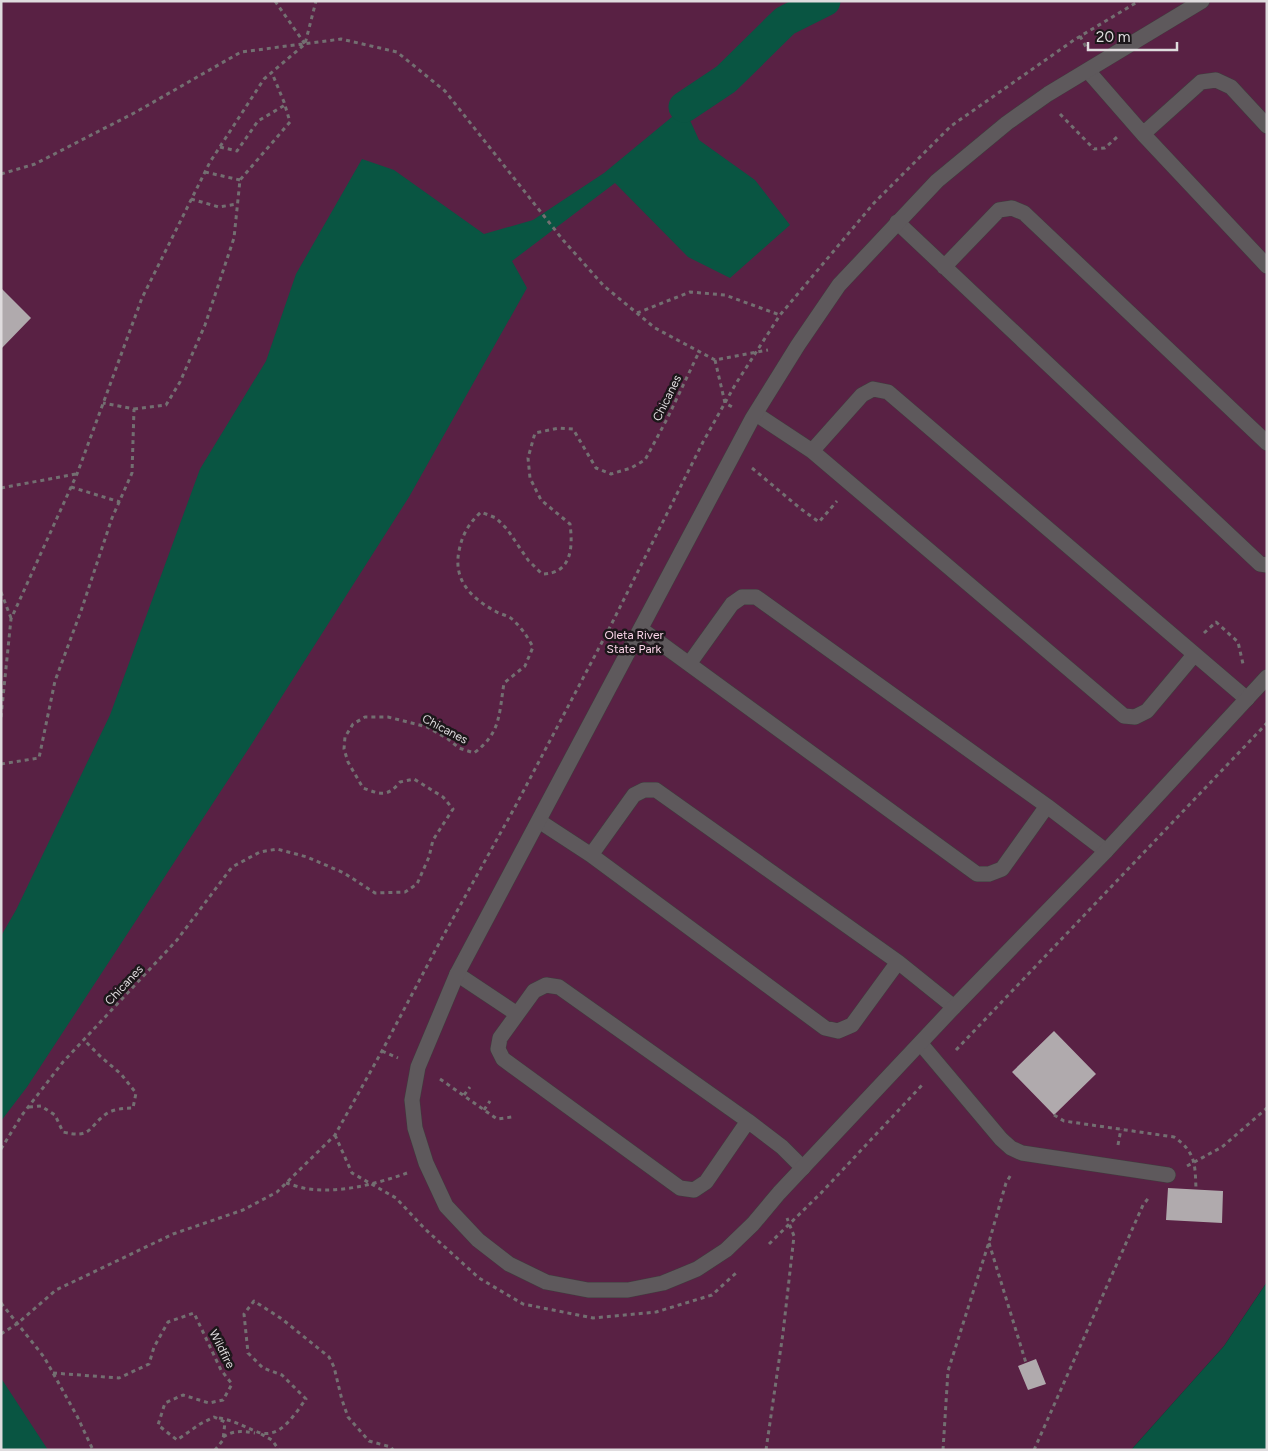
<svg xmlns="http://www.w3.org/2000/svg" width="1268" height="1451" font-family="Figtree,sans-serif">
	<style>
		.green { fill: #592144 }
		.water { fill: #095542 }
		.lines { fill: none; stroke-linecap: round; stroke-linejoin: round }
		.canal { stroke: #095542; stroke-width: 31 }
		.building { fill: #b0aaad }
		.lane-casing { stroke: #403c3e; stroke-width: 16 }
		.street-casing { stroke: #403c3e; stroke-width: 16 }
		.path { stroke: #736f71; stroke-width: 3; stroke-dasharray: 4 4; stroke-linecap: butt }
		.lane { stroke: #5e595c; stroke-width: 15 }
		.street { stroke: #5e595c; stroke-width: 15 }
		.labels { text-anchor: middle; dominant-baseline: central; stroke-width: 5; stroke-linejoin: round; paint-order: stroke }
		.street-label { font-size: 12px; fill: #dfdcde; stroke: #1c171a }
		.park-label { font-size: 12px; fill: #fcd5e9; stroke: #1c171a }
	</style>
	<rect width="100%" height="100%" fill="#252123"/>
	<path class="green" d="M 1,1 L 1267,1 L 1267,1282 L 1224,1346 L 1131,1450 L 1,1450 Z"/>
	<path class="water" d="M 684,107 L 699,140 L 755,180 L 790,225 L 730,278 L 688,257 L 615,183 L 512,261 L 527,288 L 409,497 L 251,745 L 27,1087 L 1,1121 L 1,936 L 16,910 L 110,715 L 200,469 L 266,361 L 296,274 L 362,159 L 394,170 L 484,234 L 533,220 L 604,173 Z
		M 1267,1282 L 1267,1450 L 1131,1450 L 1224,1346 Z
		M 1,1378 L 48,1450 L 1,1450 Z"/>
	<g class="lines">
		<path class="canal" d="M 684,107 L 726,79 L 785,21 L 825,1"/>
	</g>
	<path class="building" d="M 1,288 L 31,318 L 1,349 Z
		M 1054,1031 L 1096,1074 L 1054,1115 L 1012,1072 Z
		M 1168,1188 L 1223,1191 L 1222,1223 L 1166,1220 Z
		M 1036,1359 L 1046,1384 L 1028,1390 L 1018,1366 Z"/>
	<g class="lines">
		<defs>
			<path id="lane" d="M 1088,71 L 1143,134
				M 1267,126 L 1231,87 L 1216,80 L 1201,82 L 1143,134 L 1267,266
				M 897,222 L 1260,564 L 1267,565
				M 944,267 L 999,210 L 1012,208 L 1024,213 L 1267,443
				M 756,414 L 812,451
				M 641,629 L 689,664
				M 1194,655 L 1147,711 L 1135,717 L 1124,716 L 812,451 L 862,395 L 873,389 L 888,392 L 1247,699
				M 1047,806 L 1002,869 L 989,874 L 977,874 L 689,664 L 732,604 L 742,597 L 756,597 L 1047,806 L 1106,851
				M 539,821 L 591,855
				M 898,962 L 852,1025 L 838,1031 L 825,1028 L 591,855 L 634,795 L 644,790 L 656,790 L 898,962 L 954,1007
				M 457,974 L 517,1014
				M 921,1044 L 1001,1139 L 1011,1148 L 1022,1153 L 1168,1175
				M 748,1121 L 706,1182 L 694,1190 L 680,1188 L 503,1059 L 498,1049 L 500,1038 L 534,991 L 546,985 L 559,987 L 748,1121 L 782,1147 L 803,1168"/>
			<path id="street" d="M 1202,1 L 1048,94 L 1007,123 L 937,181 L 839,285 L 798,345 L 752,419 L 457,974 L 418,1067 L 412,1100 L 415,1128 L 426,1163 L 446,1206 L 478,1240 L 509,1264 L 546,1282 L 588,1290 L 628,1290 L 663,1283 L 697,1269 L 726,1250 L 753,1224 L 779,1193 L 954,1007 L 1106,851 L 1267,677"/>
		</defs>
		<use href="#lane" class="lane-casing"/>
		<use href="#street" class="street-casing"/>
		<path class="path" d="M 275,1 L 305,44
			M 1080,36 L 1086,47
			M 1060,114 L 1094,149 L 1105,148 L 1117,137
			M 220,147 L 237,151 L 258,121 L 285,105
			M 205,172 L 240,180
			M 1,174 L 35,164 L 136,112 L 241,52 L 341,39 L 397,52 L 445,91 L 563,240 L 604,286 L 655,328 L 715,360 L 768,350
			M 191,199 L 219,207 L 237,204
			M 637,313 L 690,292 L 725,295 L 780,315
			M 715,360 L 725,403 L 734,408
			M 134,409 L 166,405 L 180,382 L 205,325 L 234,238 L 240,180 L 290,122 L 284,102 L 272,73
			M 752,468 L 801,509 L 819,522 L 837,501
			M 71,487 L 120,502
			M 1,488 L 76,474
			M 1,592 L 11,618
			M 1204,633 L 1216,622 L 1238,642 L 1243,664
			M 1,717 L 11,619 L 77,474 L 142,298 L 210,162 L 264,79 L 305,44 L 316,1
			M 1,764 L 39,758 L 55,681 L 81,611 L 112,518 L 132,473 L 134,409 L 103,403
			M 956,1050 L 1267,723
			M 382,1051 L 398,1058
			M 440,1079 L 497,1119 L 512,1117
			M 464,1095 L 470,1087
			M 29,1107 L 41,1106 L 55,1115 L 63,1132 C 92,1139 88,1127 106,1114 C 113,1109 125,1108 133,1108 L 136,1093 L 121,1074 L 101,1057 L 84,1040
			M 484,1110 L 490,1101
			M 1054,1115 L 1064,1121 L 1174,1137 C 1196,1152 1195,1165 1196,1189
			M 335,1135 L 352,1173 L 396,1198 L 425,1229 L 479,1278 L 523,1304 L 593,1318 L 656,1312 L 712,1295 L 736,1273
			M 1118,1145 L 1121,1129
			M 1,1149 L 22,1115 L 63,1062 L 177,940 L 232,867 L 260,852 L 277,849 L 307,857 L 344,873 L 375,893 L 405,892 L 417,884 L 429,857 L 433,840 L 453,809 L 443,797 L 414,779 L 400,782 C 387,798 380,794 363,788 L 348,762 L 344,749 L 345,737 L 353,724 L 365,717 L 388,717 L 427,727 L 448,739 L 459,748 L 474,753 C 501,733 499,714 504,683 L 525,666 L 533,647 C 527,636 521,627 512,619 C 508,615 501,615 495,611 C 471,598 453,580 459,551 C 462,535 469,523 481,512 L 496,518 L 507,529 L 528,560 L 542,574 C 572,574 573,547 570,524 L 541,500 L 530,478 L 528,458 L 535,433 L 559,428 L 573,429 L 596,468 L 611,474 L 631,468 L 645,460 L 667,419 L 699,352
			M 1187,1166 L 1222,1147 L 1267,1108
			M 286,1183 C 293,1185 301,1188 309,1189 C 342,1193 376,1184 407,1173
			M 989,1243 L 1026,1363
			M 769,1244 L 821,1193 L 924,1083
			M 1,1303 L 44,1357 L 77,1416 L 93,1450
			M 1,1334 L 18,1323 L 56,1290 L 173,1234 L 243,1210 L 277,1192 L 335,1135 L 382,1051 L 436,949 L 516,805 L 610,627 L 703,442 L 735,385 L 780,315 L 874,203 L 951,126 L 1074,40 L 1139,1
			M 53,1373 L 119,1378 L 149,1364 L 154,1347 L 168,1322 L 194,1313 L 221,1370 L 232,1384 L 223,1400 L 209,1403 L 183,1395 L 165,1403 L 158,1425 L 177,1440 L 200,1424 L 214,1417 L 225,1422 L 223,1440 L 215,1450
			M 219,1418 C 232,1420 243,1426 255,1431 C 279,1442 294,1415 306,1399 L 282,1375 L 263,1368 L 248,1353 L 244,1314 L 254,1301 L 282,1319 L 329,1357 L 334,1367 L 342,1400 L 348,1417 L 369,1441 L 391,1447 L 393,1450
			M 261,1434 L 272,1440 L 279,1450
			M 223,1437 C 234,1430 242,1431 255,1433
			M 766,1450 L 783,1333 L 794,1236 L 787,1218
			M 943,1450 L 948,1371 L 989,1242 L 1006,1183 L 1012,1173
			M 1034,1450 L 1143,1205 L 1150,1196"/>
		<use href="#lane" class="lane"/>
		<use href="#street" class="street"/>
	</g>
	<g class="labels">
		<g class="street-label">
			<text transform="translate(667 398) rotate(-64)">Chicanes</text>
			<text transform="translate(445 729) rotate(28)">Chicanes</text>
			<text transform="translate(124 985) rotate(-47)">Chicanes</text>
			<text transform="translate(222 1349) rotate(63)">Wildfire</text>
		</g>
		<g class="park-label">
			<text x="634" y="635">Oleta River<tspan x="634" dy="14">State Park</tspan></text>
		</g>
	</g>
	<rect width="1268" height="1451" fill="none" stroke="#dfdcde" stroke-width="5"/>
	<path d="M1088 42v8h89v-8" fill="none" stroke="#dfdcde" stroke-width="2.5"/>
	<text x="1096" y="42" font-size="15" fill="#dfdcde" stroke="#1c171a" stroke-width="4" paint-order="stroke">20 m</text>
</svg>
